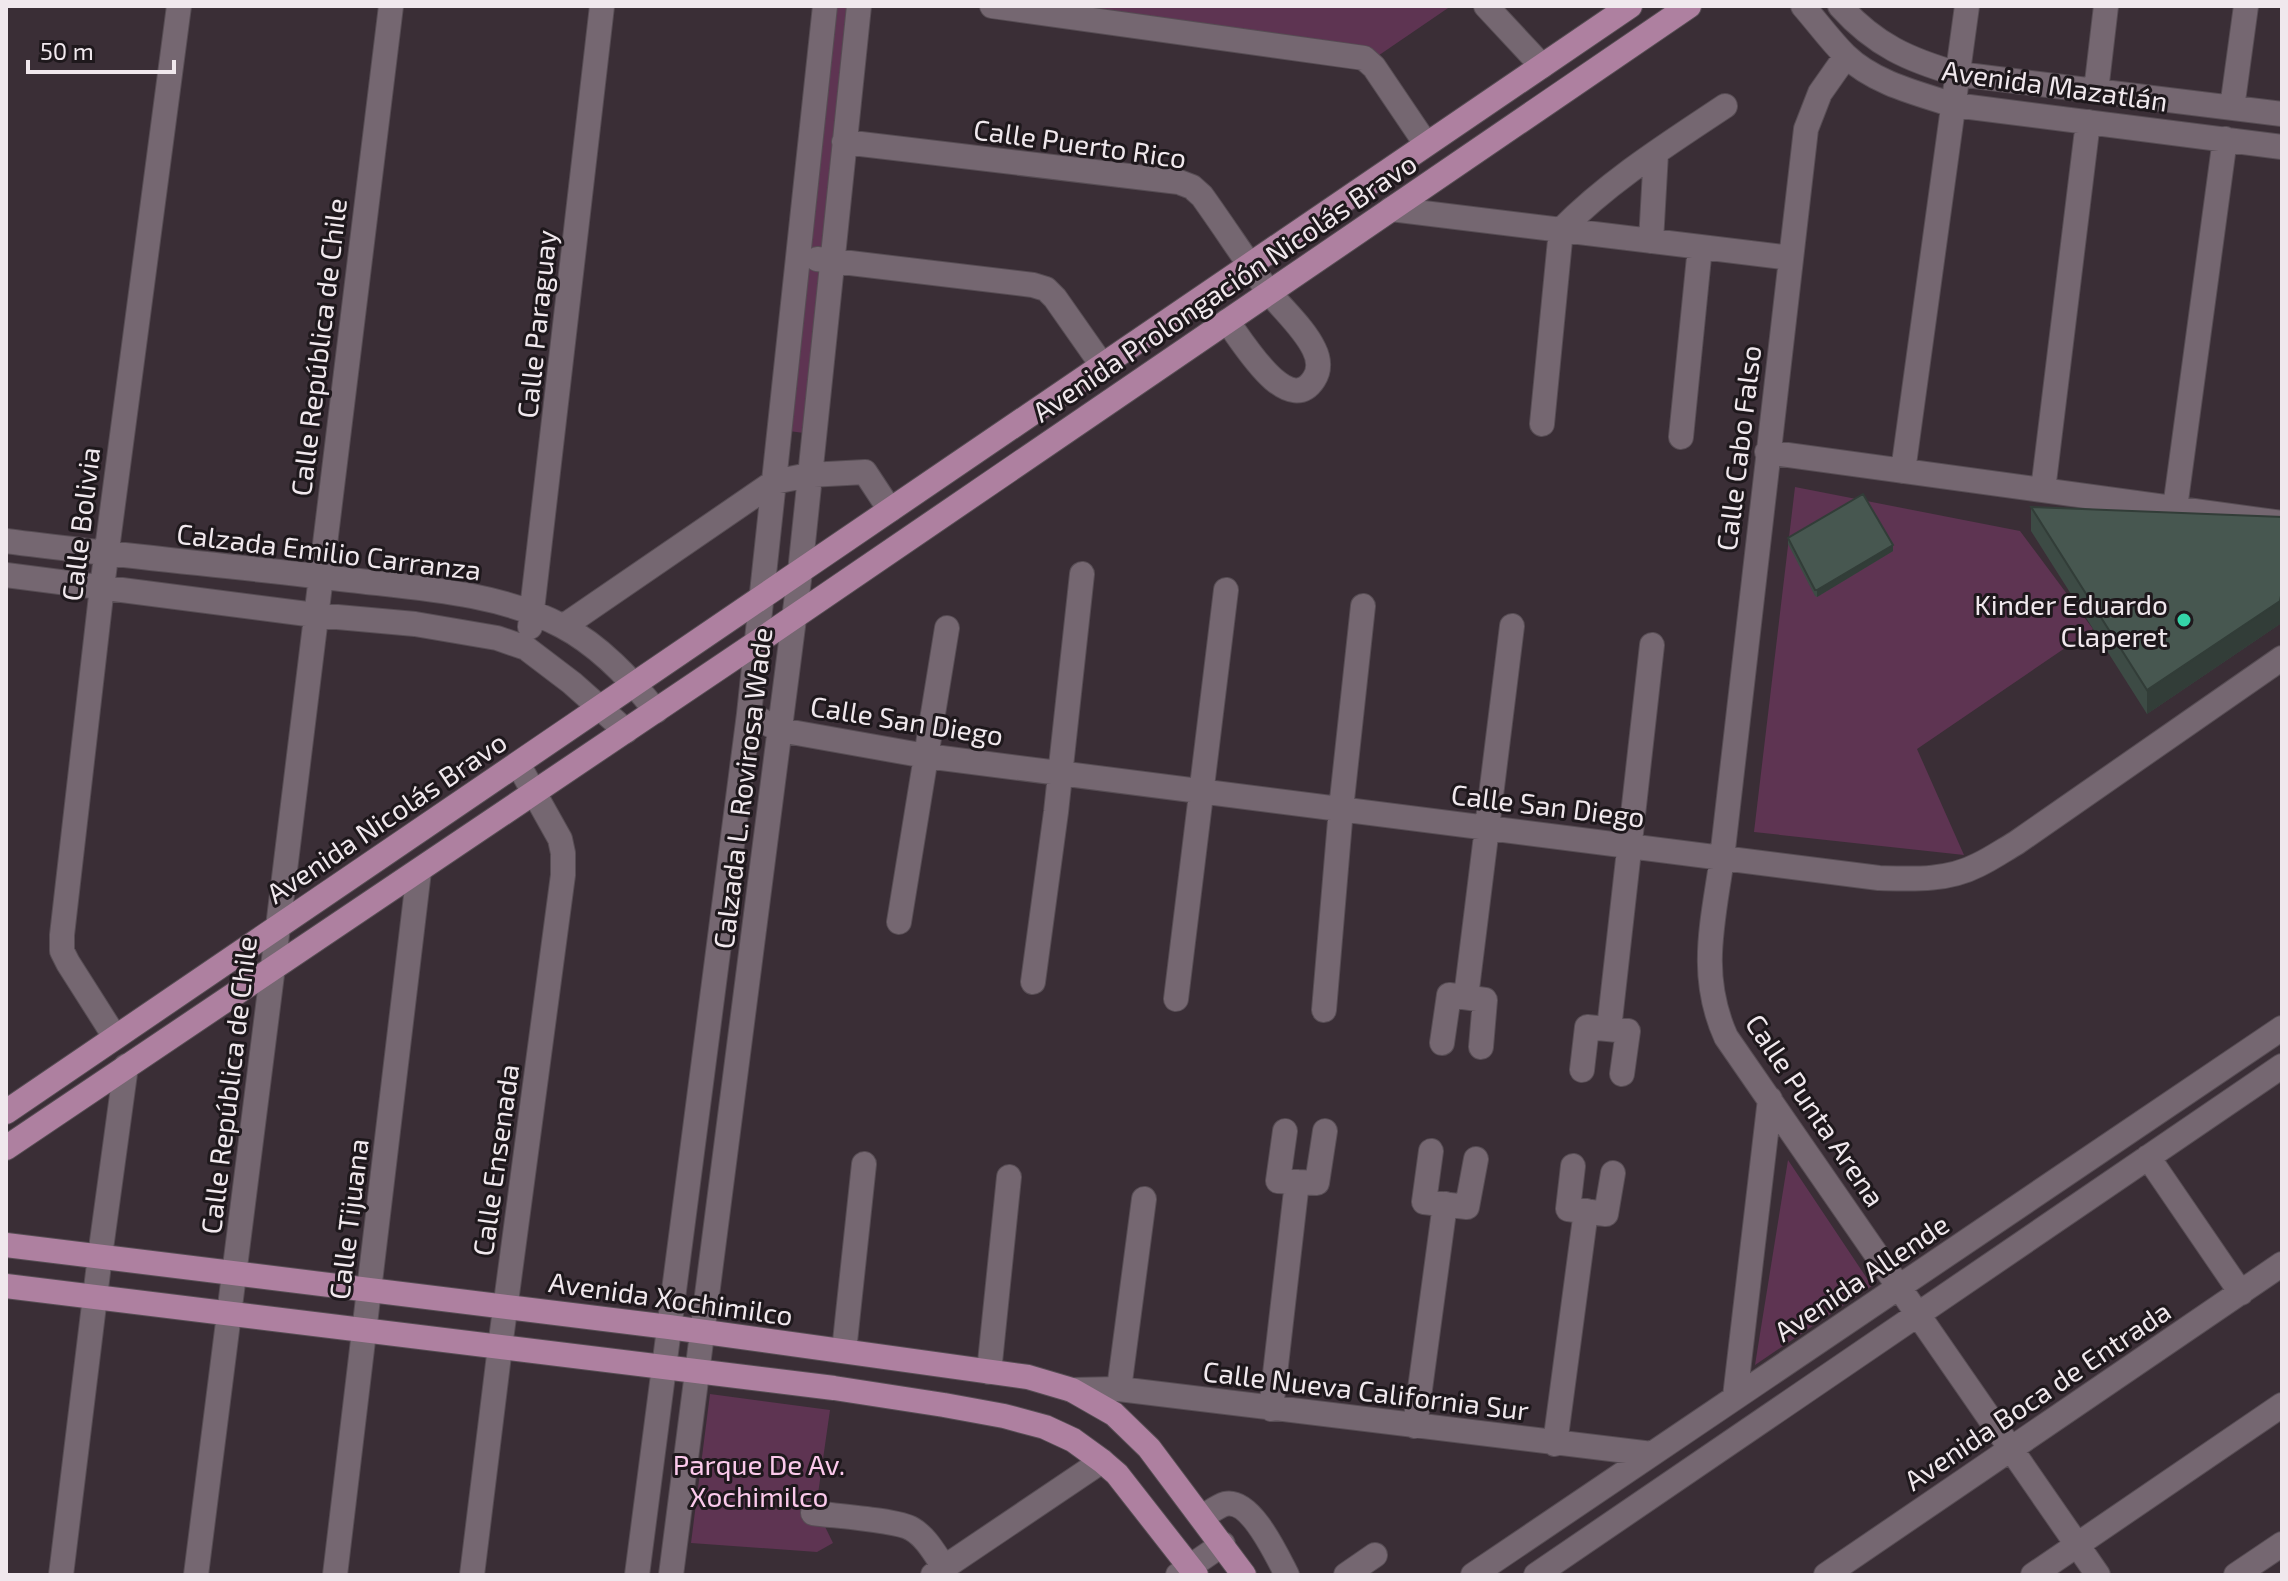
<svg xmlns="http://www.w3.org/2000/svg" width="2288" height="1581" font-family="'Exo 2',sans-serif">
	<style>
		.green { fill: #5e3452 }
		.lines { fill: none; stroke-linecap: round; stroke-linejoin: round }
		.minor-casing { stroke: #574d54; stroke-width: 26 }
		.major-casing { stroke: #574d54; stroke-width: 26 }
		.minor { stroke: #756771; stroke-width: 24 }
		.major { stroke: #ae80a0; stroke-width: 24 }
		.wall { fill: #3d4b45 }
		.shaded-wall { fill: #323d38 }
		.building { fill: #475750; stroke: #323d38; stroke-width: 2 }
		.poi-dot { fill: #34d4a8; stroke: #1e181c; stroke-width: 3 }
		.labels { text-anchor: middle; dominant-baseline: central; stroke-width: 6; stroke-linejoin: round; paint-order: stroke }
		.street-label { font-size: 28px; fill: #f0e8ed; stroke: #1e181c }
		.poi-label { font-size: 28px; fill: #f0e8ed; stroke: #1e181c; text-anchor: end }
		.park-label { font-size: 28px; fill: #fbc9eb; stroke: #1e181c }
	</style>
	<rect width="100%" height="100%" fill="#3a2e36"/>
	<path class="green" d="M 826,6 L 858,6 L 830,260 L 800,256 Z
		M 995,6 L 1451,6 L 1369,62 Z
		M 799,258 L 830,262 L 812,434 L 781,430 Z
		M 1795,487 L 2020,531 L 2093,629 L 1917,749 L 1964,855 L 1754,832 Z
		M 1788,1160 L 1872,1286 L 1755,1365 Z
		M 710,1394 L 830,1410 L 816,1508 L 833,1543 L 817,1552 L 691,1543 Z"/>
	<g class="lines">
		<defs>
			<path id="minor" d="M 992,6 L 1364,58 L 1374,67 L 1426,144
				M 1486,6 L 1542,66
				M 1803,6 C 1817,22 1830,40 1845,55 C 1874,83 1916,93 1954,105 L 2282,147
				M 1840,6 C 1875,45 1909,60 1958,74 L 2282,114
				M 1846,56 L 1820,93 L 1806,129 L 1722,858 C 1713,922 1698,975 1726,1037 L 2098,1575
				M 2096,91 L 2106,6
				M 2232,108 L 2246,6
				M 844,142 L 1179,182 L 1192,187 L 1202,196 C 1225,228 1246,261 1269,292 C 1283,310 1304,328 1314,349 C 1319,359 1320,370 1314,379 C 1288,420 1241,339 1227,321
				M 1391,209 L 1791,258
				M 1651,241 L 1656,153
				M 817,259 L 1033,285 L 1046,289 L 1055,298 L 1102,365
				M 1542,424 L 1561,230 C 1609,181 1668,144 1725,106
				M 1681,437 L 1700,247
				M 1767,452 L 2282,523
				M 1903,471 L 1967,6
				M 2043,490 L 2088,122
				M 2175,508 L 2225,139
				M 6,541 C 120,556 235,566 350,580 C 418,588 501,593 562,626 C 600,646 630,678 656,711
				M 6,575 L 315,615 L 415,624 L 497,638 L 526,648 L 572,683 L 626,731
				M 564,626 L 774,482 L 809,475 L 865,472 L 890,510
				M 530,627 L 602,6
				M 749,714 L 780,730 L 926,756 L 1879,878 C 1913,879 1947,881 1978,865 C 1991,859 2004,850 2016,843 L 2282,658
				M 899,922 L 947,628
				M 1033,982 L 1056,812 L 1082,574
				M 1466,997 L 1512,626
				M 1176,999 L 1226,590
				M 1324,1010 L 1341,809 L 1363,606
				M 1609,1029 L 1652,645
				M 115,1037 L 68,963 L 62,951 L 62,935 L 102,587 L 179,6
				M 1442,1043 L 1449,995 L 1485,1000 L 1481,1047
				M 1582,1070 L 1587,1027 L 1628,1031 L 1622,1074
				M 1285,1131 L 1278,1181 L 1317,1183 L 1325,1131
				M 1431,1151 L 1424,1202 L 1467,1207 L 1476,1159
				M 2148,1157 L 2241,1293
				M 1573,1166 L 1568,1209 L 1606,1214 L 1613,1173
				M 844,1351 L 864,1164
				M 989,1372 L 1009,1177
				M 1119,1389 L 1144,1199
				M 1072,1390 L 1119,1389 L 1652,1454
				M 1735,1397 L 1770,1099
				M 1271,1409 L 1297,1182
				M 1415,1426 L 1445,1204
				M 1555,1444 L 1586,1211
				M 813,1513 C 835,1516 897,1520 912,1529 C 926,1537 935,1554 944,1567
				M 1202,1517 C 1209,1513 1218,1506 1225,1504 C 1251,1498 1277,1556 1287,1575
				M 61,1575 L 100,1256 L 126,1066
				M 196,1575 L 278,927 L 391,6
				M 335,1575 L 419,871
				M 472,1575 L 500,1347 L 563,875 L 563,853 L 560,839 L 518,764
				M 637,1575 L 749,714 L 825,6
				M 671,1575 L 800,572 L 859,6
				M 933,1575 L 1102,1461
				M 1178,1575 L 1223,1544
				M 1346,1575 L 1375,1555
				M 1473,1575 L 2282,1028
				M 1536,1575 L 2282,1066
				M 1826,1575 L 2282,1264
				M 2033,1575 L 2282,1405
				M 2236,1575 L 2282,1544"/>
			<path id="major" d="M 6,1112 L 1630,6
				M 6,1148 L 756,643 L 1689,6
				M 6,1245 L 669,1327 L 1028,1377 L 1072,1390 L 1114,1414 L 1149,1448 L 1244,1575
				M 6,1286 L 834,1388 L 944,1405 L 1004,1416 L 1045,1427 L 1073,1440 L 1102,1461 L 1117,1474 L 1196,1575"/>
		</defs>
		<use href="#minor" class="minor-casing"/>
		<use href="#major" class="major-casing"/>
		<use href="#minor" class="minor"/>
		<use href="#major" class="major"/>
	</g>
	<path class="wall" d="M 2031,507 L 2280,624 L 2147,714 L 2031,531 Z
		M 1788,538 L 1893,551 L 1817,597 L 1815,596 L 1788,544 Z"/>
	<path class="shaded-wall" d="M 1893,545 L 1893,551 L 1817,597 L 1817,590 Z
		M 2282,591 L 2282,615 L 2280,624 L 2147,714 L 2147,690 Z"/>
	<path class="building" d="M 1863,494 L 1893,545 L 1817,590 L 1815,590 L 1788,538 Z
		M 2031,507 L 2282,517 L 2282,591 L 2280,601 L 2147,690 Z"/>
	<circle class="poi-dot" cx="2184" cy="620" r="8"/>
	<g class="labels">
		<g class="street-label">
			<text transform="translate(2055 85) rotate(8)">Avenida Mazatlán</text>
			<text transform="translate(1080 143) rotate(8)">Calle Puerto Rico</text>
			<text transform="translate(1224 287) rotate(-34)">Avenida Prolongación Nicolás Bravo</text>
			<text transform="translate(536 324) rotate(-84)">Calle Paraguay</text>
			<text transform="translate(318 347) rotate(-83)">Calle República de Chile</text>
			<text transform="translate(1738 448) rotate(-83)">Calle Cabo Falso</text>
			<text transform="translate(80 524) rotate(-83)">Calle Bolivia</text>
			<text transform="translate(329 551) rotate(7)">Calzada Emilio Carranza</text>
			<text transform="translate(907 720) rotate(9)">Calle San Diego</text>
			<text transform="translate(742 788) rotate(-83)">Calzada L. Rovirosa Wade</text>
			<text transform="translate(1548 805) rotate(7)">Calle San Diego</text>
			<text transform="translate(386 817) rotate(-34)">Avenida Nicolás Bravo</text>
			<text transform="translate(228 1085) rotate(-83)">Calle República de Chile</text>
			<text transform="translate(1816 1110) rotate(56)">Calle Punta Arena</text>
			<text transform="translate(495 1160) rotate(-82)">Calle Ensenada</text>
			<text transform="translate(348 1219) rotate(-83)">Calle Tijuana</text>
			<text transform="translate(1861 1277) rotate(-34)">Avenida Allende</text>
			<text transform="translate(671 1298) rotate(8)">Avenida Xochimilco</text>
			<text transform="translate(1366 1390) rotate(7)">Calle Nueva California Sur</text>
			<text transform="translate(2037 1395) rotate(-34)">Avenida Boca de Entrada</text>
		</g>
		<g class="poi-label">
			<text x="2168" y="604">Kinder Eduardo<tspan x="2168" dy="32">Claperet</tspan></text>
		</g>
		<g class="park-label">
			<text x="759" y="1464">Parque De Av.<tspan x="759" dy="32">Xochimilco</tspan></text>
		</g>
	</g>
	<rect width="2288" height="1581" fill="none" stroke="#f0e8ed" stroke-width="16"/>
	<path d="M28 60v12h146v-12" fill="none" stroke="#f0e8ed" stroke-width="4"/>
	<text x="40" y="60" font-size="24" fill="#f0e8ed" stroke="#1e181c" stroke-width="6" paint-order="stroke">50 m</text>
</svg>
